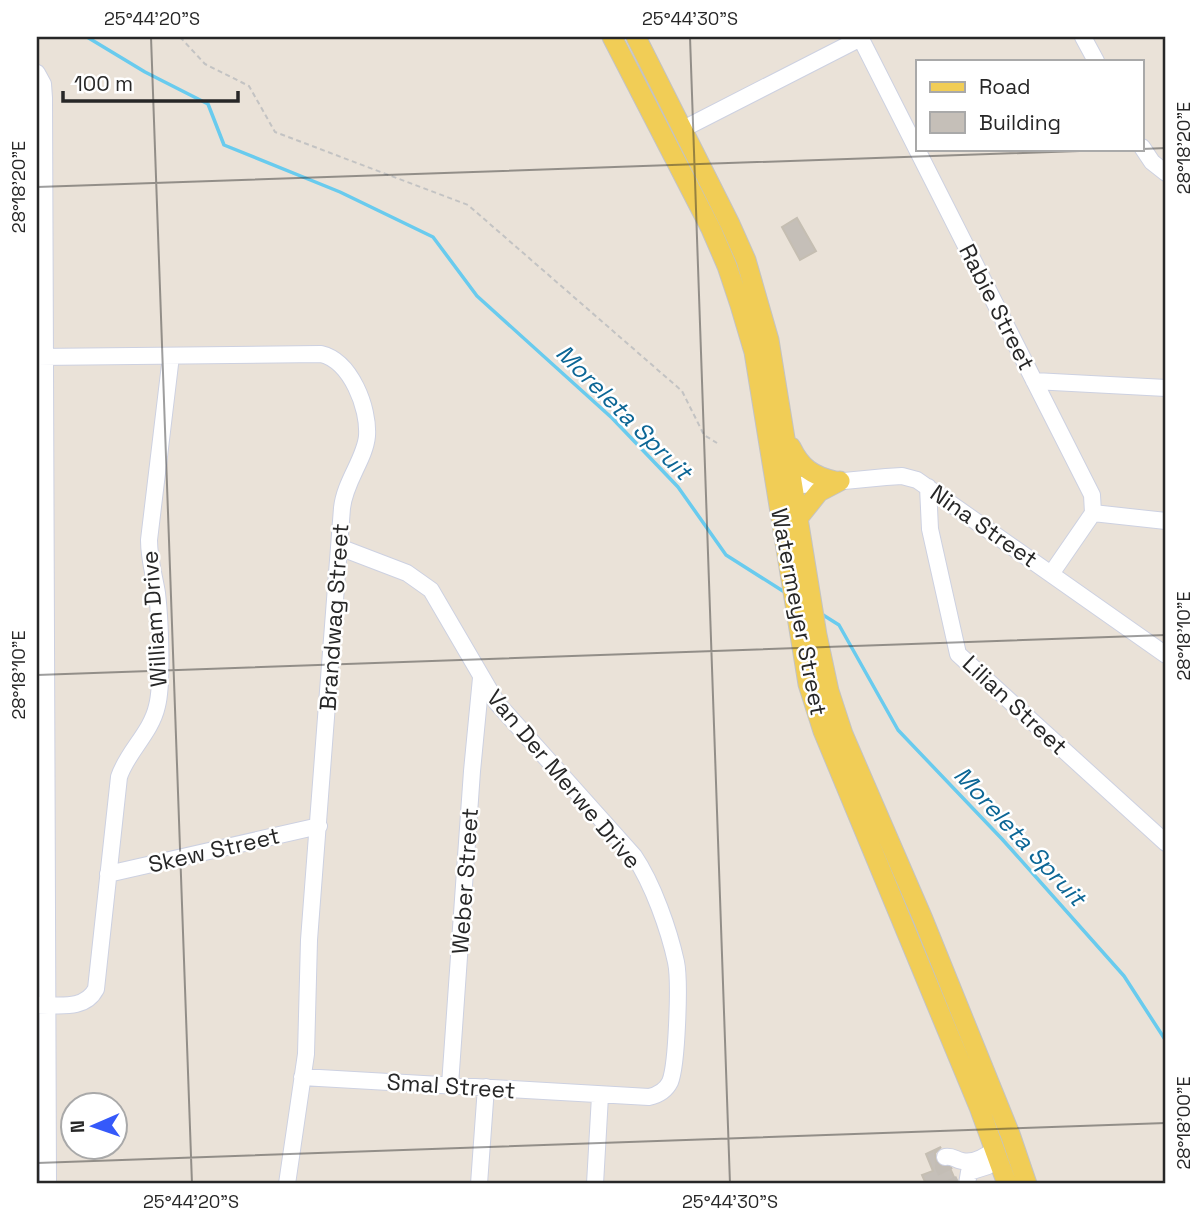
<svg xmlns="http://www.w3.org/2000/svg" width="1203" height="1221" font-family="'Space Grotesk',sans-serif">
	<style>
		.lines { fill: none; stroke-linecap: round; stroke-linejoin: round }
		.stream { stroke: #69cbee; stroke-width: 3.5 }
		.building { fill: #c5bfb8; stroke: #c5beb2; stroke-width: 2 }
		.minor-tunnel { stroke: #c3bdb5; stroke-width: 16; stroke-dasharray: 16 8; stroke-linecap: butt }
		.minor-casing { stroke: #cdd1e1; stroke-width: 18 }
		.major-casing { stroke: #c3c3c3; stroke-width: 21 }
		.path { stroke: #c3c3c3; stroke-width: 2; stroke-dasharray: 5 3.5; stroke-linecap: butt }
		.minor { stroke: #fff; stroke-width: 16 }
		.major { stroke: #f1cd56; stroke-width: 19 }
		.ticks { fill: none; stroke: #272727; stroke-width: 2; stroke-opacity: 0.45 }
		.labels { text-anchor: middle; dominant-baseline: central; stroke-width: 5; stroke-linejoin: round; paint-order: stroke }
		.street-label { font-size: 23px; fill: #272727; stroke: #fff }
		.water-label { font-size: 24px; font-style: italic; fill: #0c6695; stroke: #fff }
		.neatline { fill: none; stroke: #272727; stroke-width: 2.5 }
		.ticks-label { font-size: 18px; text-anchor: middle; fill: #272727 }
	</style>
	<rect width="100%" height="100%" fill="#eae2d8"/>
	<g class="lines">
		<path class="stream" d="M 87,37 L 145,72 L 208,104 L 224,145 L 340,192 L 433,237 L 477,296 L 612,418 L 678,487 L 726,555 L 786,593
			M 820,613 L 839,625 L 898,730 L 1002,839 L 1124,976 L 1166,1041"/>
	</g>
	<path class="building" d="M 797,218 L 816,251 L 800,260 L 782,227 Z
		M 941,1147 L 935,1153 L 936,1162 L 941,1167 L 950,1168 L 957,1184 L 926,1184 L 922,1175 L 933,1171 L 926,1154 Z"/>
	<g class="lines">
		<path class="minor-tunnel" d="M 945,1157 L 943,1167 L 951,1184"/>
		<defs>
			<path id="minor" d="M 860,37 L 1092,495 L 1093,513 L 1051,574
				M 1083,37 L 1096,61
				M 37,73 L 43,84 L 44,98 L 48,1184
				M 683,129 L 861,38
				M 1142,147 L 1152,162 L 1166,173
				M 37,357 L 321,354 C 351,361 369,408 367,436 C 365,459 345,481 342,508 L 309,940 L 306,1054 L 287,1184
				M 1034,381 L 1166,388
				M 781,487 L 886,477 L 902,476 L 917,480 L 1166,655
				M 928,487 L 930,529 L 958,654 L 1166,843
				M 1093,513 L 1166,521
				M 108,874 L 319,826
				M 39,1005 C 60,1005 85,1010 96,989 L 119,777 C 127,752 151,733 157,706 C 163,682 160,619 157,593 C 154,575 149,559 149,540 L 171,356
				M 302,1077 L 649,1097 C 658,1095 666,1090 670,1082 C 677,1065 680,981 676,962 C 669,930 653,884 634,856 L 497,703 L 431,590 L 407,573 L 339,547
				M 450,1085 L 472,771 L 481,678
				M 945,1157 C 953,1156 954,1159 962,1161 C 974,1164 986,1156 995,1149
				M 479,1184 L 486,1087
				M 595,1184 L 600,1096
				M 967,1184 L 969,1172 L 988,1166"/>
			<path id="major" d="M 612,37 L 711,229 L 727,266 L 740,305 L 754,352 L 808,684 L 823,731 L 979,1107 L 1007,1184
				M 636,37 L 730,224 L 746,260 L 769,340 L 817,635 L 829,691 L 843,734 L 923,919 L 1010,1134 L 1027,1184
				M 791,447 C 801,468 813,476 835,481
				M 799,517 L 819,492 L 840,481"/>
		</defs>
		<use href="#minor" class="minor-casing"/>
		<use href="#major" class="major-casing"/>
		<path class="path" d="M 180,37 L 205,64 L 249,86 L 275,132 L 468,205 L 682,391 L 704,435 L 717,443"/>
		<use href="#minor" class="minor"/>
		<use href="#major" class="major"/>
	</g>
	<path class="ticks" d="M 151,37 L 192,1184M 690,37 L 730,1184M 1142,149 L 1166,148M 37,187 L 1136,149M 37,675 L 1166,635M 37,1163 L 1166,1123"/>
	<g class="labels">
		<g class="street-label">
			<text transform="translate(997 307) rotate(63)">Rabie Street</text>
			<text transform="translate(984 526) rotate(35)">Nina Street</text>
			<text transform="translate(799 612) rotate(79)">Watermeyer Street</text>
			<text transform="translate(334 617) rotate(-86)">Brandwag Street</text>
			<text transform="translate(154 619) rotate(-94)">William Drive</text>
			<text transform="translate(1015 705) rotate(43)">Lilian Street</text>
			<text transform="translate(564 779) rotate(50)">Van Der Merwe Drive</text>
			<text transform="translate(214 850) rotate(-13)">Skew Street</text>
			<text transform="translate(465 881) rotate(-86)">Weber Street</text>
			<text transform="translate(451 1086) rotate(4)">Smal Street</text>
		</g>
		<g class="water-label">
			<text transform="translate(624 412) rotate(45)">Moreleta Spruit</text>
			<text transform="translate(1020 836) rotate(47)">Moreleta Spruit</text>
		</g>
	</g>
	<rect width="1203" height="1221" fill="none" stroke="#ffffff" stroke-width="77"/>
	<rect x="916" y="60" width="228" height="91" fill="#ffffff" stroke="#a9a9a9" stroke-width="2"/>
	<rect x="930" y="82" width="35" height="10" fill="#f1cd56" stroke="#a9a9a9" stroke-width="2"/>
	<text x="979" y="94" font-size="21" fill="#272727">Road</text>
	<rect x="930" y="112" width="35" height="21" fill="#c5bfb8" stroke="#a9a9a9" stroke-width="2"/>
	<text x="979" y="130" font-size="21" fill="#272727">Building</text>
	<g transform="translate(94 1126) rotate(268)"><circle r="33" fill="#ffffff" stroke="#a9a9a9" stroke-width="2"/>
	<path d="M0-5L12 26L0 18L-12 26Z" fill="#3559fa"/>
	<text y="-10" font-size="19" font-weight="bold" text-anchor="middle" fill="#272727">N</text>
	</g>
	<path d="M63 91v10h175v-10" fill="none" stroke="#272727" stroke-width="3.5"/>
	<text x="74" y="91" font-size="21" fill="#272727" stroke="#ffffff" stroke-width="5" paint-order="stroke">100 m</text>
	<rect x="38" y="38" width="1126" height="1144" class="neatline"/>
	<g class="ticks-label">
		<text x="152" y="25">25°44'20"S</text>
		<text x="690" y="25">25°44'30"S</text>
		<text transform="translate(1184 148) rotate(-90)" y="6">28°18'20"E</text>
		<text transform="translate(19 187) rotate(-90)" y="6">28°18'20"E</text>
		<text transform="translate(1184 636) rotate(-90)" y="6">28°18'10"E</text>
		<text transform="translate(19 675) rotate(-90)" y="6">28°18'10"E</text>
		<text transform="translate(1184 1123) rotate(-90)" y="6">28°18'00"E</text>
		<text x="191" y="1208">25°44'20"S</text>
		<text x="730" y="1208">25°44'30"S</text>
	</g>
</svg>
